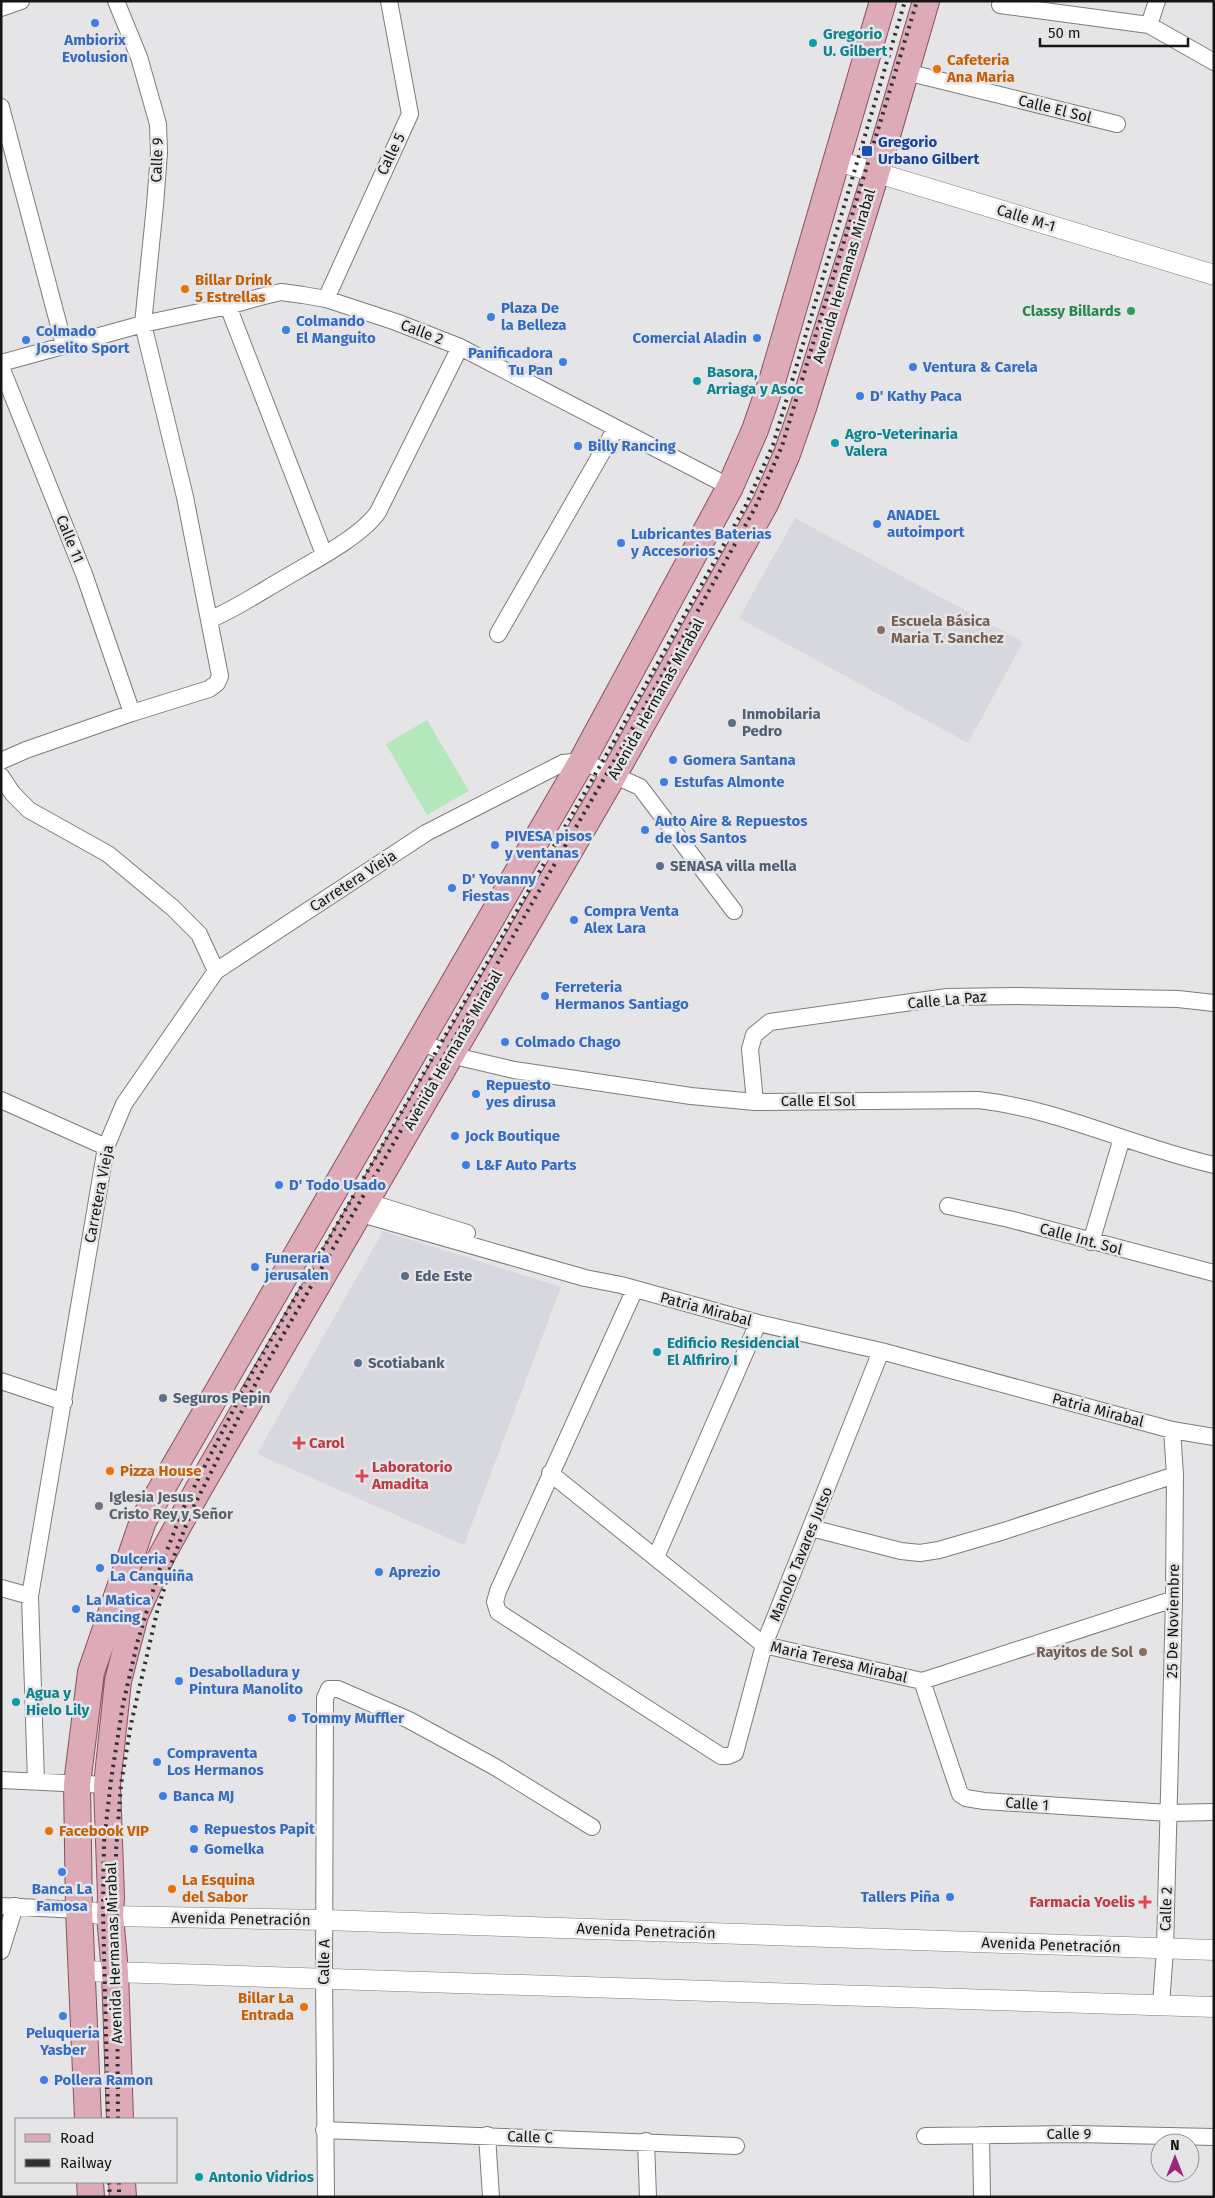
<svg xmlns="http://www.w3.org/2000/svg" width="1215" height="2198" font-family="'Fira Sans',sans-serif">
	<style>
		.built { fill: #d7d7df }
		.green { fill: #b4e7bc }
		.lines { fill: none; stroke-linecap: round; stroke-linejoin: round }
		.minor-casing { stroke: #7c7c7d; stroke-width: 18 }
		.tertiary-casing { stroke: #7c7c7d; stroke-width: 21 }
		.primary-casing { stroke: #88515f; stroke-width: 28 }
		.minor { stroke: #fff; stroke-width: 16 }
		.tertiary { stroke: #fff; stroke-width: 20 }
		.primary { stroke: #ddaab7; stroke-width: 26 }
		.rail { stroke: #313131; stroke-width: 4; stroke-dasharray: 2.5 5; stroke-linecap: butt }
		.shop-dot { fill: #3f7fe0; stroke: #e5e5e7; stroke-width: 2 }
		.culture-dot { fill: #0f9aa8; stroke: #e5e5e7; stroke-width: 2 }
		.food-dot { fill: #e8710a; stroke: #e5e5e7; stroke-width: 2 }
		.transit-dot { fill: #1a4fb4; stroke: #e5e5e7; stroke-width: 2 }
		.leisure-dot { fill: #2e9e5b; stroke: #e5e5e7; stroke-width: 2 }
		.education-dot { fill: #8d6e63; stroke: #e5e5e7; stroke-width: 2 }
		.service-dot { fill: #5c6f8a; stroke: #e5e5e7; stroke-width: 2 }
		.health-dot { fill: #e0444e; stroke: #e5e5e7; stroke-width: 2 }
		.worship-dot { fill: #6b7280; stroke: #e5e5e7; stroke-width: 2 }
		.labels { text-anchor: middle; dominant-baseline: central; stroke-width: 5; stroke-linejoin: round; paint-order: stroke }
		.culture-label { font-size: 15px; font-weight: bold; fill: #0d838f; stroke: #e5e5e7; text-anchor: start }
		.shop-label { font-size: 15px; font-weight: bold; fill: #366cbe; stroke: #e5e5e7; text-anchor: start }
		.food-label { font-size: 15px; font-weight: bold; fill: #c56008; stroke: #e5e5e7; text-anchor: start }
		.street-label { font-size: 15px; fill: #151515; stroke: #e5e5e7 }
		.transit-label { font-size: 15px; font-weight: bold; fill: #164399; stroke: #e5e5e7; text-anchor: start }
		.leisure-label { font-size: 15px; font-weight: bold; fill: #27864d; stroke: #e5e5e7; text-anchor: end }
		.education-label { font-size: 15px; font-weight: bold; fill: #785e54; stroke: #e5e5e7; text-anchor: start }
		.service-label { font-size: 15px; font-weight: bold; fill: #4e5e75; stroke: #e5e5e7; text-anchor: start }
		.health-label { font-size: 15px; font-weight: bold; fill: #be3a42; stroke: #e5e5e7; text-anchor: start }
		.worship-label { font-size: 15px; font-weight: bold; fill: #5b616d; stroke: #e5e5e7; text-anchor: start }
	</style>
	<rect width="100%" height="100%" fill="#e5e5e7"/>
	<path class="built" d="M 795,518 L 1023,642 L 968,743 L 739,618 Z
		M 383,1231 L 561,1287 L 464,1545 L 257,1454 Z"/>
	<path class="green" d="M 427,720 L 469,791 L 427,815 L 386,744 Z"/>
	<g class="lines">
		<defs>
			<path id="minor" d="M 1000,5 L 1149,25 L 1214,62
				M 1,8 L 21,1
				M 1149,25 L 1157,1
				M 906,72 L 1117,124
				M 1,107 L 64,345
				M 326,299 L 410,114 L 389,1
				M 228,306 L 324,554
				M 1,363 L 143,324 L 228,306 L 260,297 L 281,292 L 303,295 L 326,299 L 396,322 L 460,347 L 730,487
				M 1,367 L 84,574 L 132,713
				M 209,620 C 235,609 259,593 283,579 C 310,563 361,537 378,512 L 460,347
				M 498,634 L 616,428
				M 1,761 L 26,750 L 132,713 L 209,689 L 217,683 L 220,676 L 185,497 L 143,324 L 155,205 L 159,153 L 158,124 L 139,57 L 116,1
				M 1,776 L 13,794 L 29,810 L 108,854 L 173,908 L 199,934 L 216,971
				M 420,1041 L 450,1055 L 514,1070 L 691,1096 L 755,1102 L 978,1100 C 1059,1109 1134,1147 1214,1165
				M 1,1100 L 106,1147
				M 755,1102 L 750,1049 L 754,1035 L 770,1022 L 947,997 L 1016,996 L 1178,999 L 1214,1003
				M 365,1201 L 467,1233
				M 948,1206 L 1009,1219 L 1214,1273
				M 358,1213 L 585,1278 L 621,1285 L 758,1323 L 881,1351 L 1172,1430 L 1214,1437
				M 1091,1242 L 1122,1138
				M 635,1289 L 498,1591 L 495,1602 L 498,1612 L 721,1756 L 728,1756 L 735,1753 L 764,1645 L 881,1351
				M 1,1381 L 64,1402
				M 550,1473 L 764,1645 L 922,1681 L 1174,1599
				M 811,1528 L 901,1551 L 920,1553 L 939,1550 L 1004,1531 L 1175,1475
				M 656,1557 L 758,1323
				M 1,1588 L 30,1596
				M 922,1681 L 960,1794 L 966,1798 L 984,1801 L 1169,1813 L 1214,1812
				M 1,1780 L 107,1785
				M 36,1782 L 30,1596 L 106,1147 L 124,1104 L 216,971 L 426,833 L 563,763 L 582,761 L 640,787 L 734,911
				M 1,1906 L 79,1910
				M 1,1951 L 15,1906
				M 1161,2005 L 1165,1949 L 1174,1599 L 1175,1475 L 1172,1430
				M 324,2130 L 736,2146
				M 487,2135 L 491,2197
				M 981,2135 L 982,2197
				M 925,2136 L 1075,2134 L 1214,2137
				M 646,2141 L 648,2197
				M 326,2197 L 324,1978 L 325,1698 L 329,1689 L 338,1689 L 409,1720 L 495,1767 L 592,1827"/>
			<path id="tertiary" d="M 838,161 L 1214,275
				M 79,1910 L 110,1916 L 325,1920 L 1214,1950
				M 81,1971 L 1214,2007"/>
			<path id="primary" d="M 88,2119 L 79,1910 L 77,1784 L 91,1672 L 143,1521 L 582,761 L 730,487 L 755,430 L 773,378 L 883,1
				M 120,2119 L 115,1972 L 110,1916 L 111,1897 L 107,1785 L 118,1681 L 135,1615 L 162,1555 L 198,1490 L 614,774 L 765,504 L 787,454 L 803,408 L 876,173 L 926,1
				M 90,2182 L 91,2197
				M 122,2182 L 123,2197"/>
		</defs>
		<use href="#minor" class="minor-casing"/>
		<use href="#tertiary" class="tertiary-casing"/>
		<use href="#primary" class="primary-casing"/>
		<use href="#minor" class="minor"/>
		<use href="#tertiary" class="tertiary"/>
		<use href="#primary" class="primary"/>
		<path class="rail" d="M 108,2119 L 103,1907 L 104,1842 L 111,1780 L 123,1704 L 138,1640 L 159,1571 L 183,1509 L 253,1371 L 612,745 L 746,505 L 773,445 L 905,1
			M 118,2119 L 116,1851 L 121,1784 L 131,1724 L 157,1612 L 173,1559 L 192,1510 L 260,1375 L 621,749 L 755,508 L 782,446 L 917,1
			M 109,2182 L 110,2197
			M 119,2182 L 119,2197"/>
	</g>
	<g class="shop-dot">
		<circle cx="95" cy="23" r="5"/>
		<circle cx="491" cy="317" r="5"/>
		<circle cx="286" cy="330" r="5"/>
		<circle cx="757" cy="338" r="5"/>
		<circle cx="26" cy="340" r="5"/>
		<circle cx="563" cy="362" r="5"/>
		<circle cx="913" cy="367" r="5"/>
		<circle cx="860" cy="396" r="5"/>
		<circle cx="578" cy="446" r="5"/>
		<circle cx="877" cy="524" r="5"/>
		<circle cx="621" cy="543" r="5"/>
		<circle cx="673" cy="760" r="5"/>
		<circle cx="664" cy="782" r="5"/>
		<circle cx="645" cy="830" r="5"/>
		<circle cx="495" cy="845" r="5"/>
		<circle cx="452" cy="888" r="5"/>
		<circle cx="574" cy="920" r="5"/>
		<circle cx="545" cy="996" r="5"/>
		<circle cx="505" cy="1042" r="5"/>
		<circle cx="476" cy="1094" r="5"/>
		<circle cx="455" cy="1136" r="5"/>
		<circle cx="466" cy="1165" r="5"/>
		<circle cx="279" cy="1185" r="5"/>
		<circle cx="255" cy="1267" r="5"/>
		<circle cx="100" cy="1568" r="5"/>
		<circle cx="379" cy="1572" r="5"/>
		<circle cx="76" cy="1609" r="5"/>
		<circle cx="179" cy="1681" r="5"/>
		<circle cx="292" cy="1718" r="5"/>
		<circle cx="157" cy="1762" r="5"/>
		<circle cx="163" cy="1796" r="5"/>
		<circle cx="194" cy="1829" r="5"/>
		<circle cx="194" cy="1849" r="5"/>
		<circle cx="62" cy="1872" r="5"/>
		<circle cx="950" cy="1897" r="5"/>
		<circle cx="63" cy="2016" r="5"/>
		<circle cx="44" cy="2080" r="5"/>
	</g>
	<g class="culture-dot">
		<circle cx="813" cy="43" r="5"/>
		<circle cx="697" cy="381" r="5"/>
		<circle cx="835" cy="443" r="5"/>
		<circle cx="657" cy="1352" r="5"/>
		<circle cx="16" cy="1702" r="5"/>
		<circle cx="199" cy="2177" r="5"/>
	</g>
	<g class="food-dot">
		<circle cx="937" cy="69" r="5"/>
		<circle cx="185" cy="289" r="5"/>
		<circle cx="110" cy="1471" r="5"/>
		<circle cx="49" cy="1831" r="5"/>
		<circle cx="172" cy="1889" r="5"/>
		<circle cx="304" cy="2007" r="5"/>
	</g>
	<rect class="transit-dot" x="861" y="145" width="12" height="12" rx="2.5"/>
	<circle class="leisure-dot" cx="1131" cy="311" r="5"/>
	<g class="education-dot">
		<circle cx="881" cy="630" r="5"/>
		<circle cx="1143" cy="1652" r="5"/>
	</g>
	<g class="service-dot">
		<circle cx="732" cy="723" r="5"/>
		<circle cx="660" cy="866" r="5"/>
		<circle cx="405" cy="1276" r="5"/>
		<circle cx="358" cy="1363" r="5"/>
		<circle cx="163" cy="1398" r="5"/>
	</g>
	<g class="health-dot">
		<path d="M296.5 1435.5h5v5h5v5h-5v5h-5v-5h-5v-5h5z"/>
		<path d="M359.5 1468.5h5v5h5v5h-5v5h-5v-5h-5v-5h5z"/>
		<path d="M1142.5 1894.5h5v5h5v5h-5v5h-5v-5h-5v-5h5z"/>
	</g>
	<circle class="worship-dot" cx="99" cy="1506" r="5"/>
	<g class="labels">
		<g class="culture-label">
			<text x="823" y="34">Gregorio<tspan x="823" dy="17">U. Gilbert</tspan></text>
			<text x="707" y="372">Basora,<tspan x="707" dy="17">Arriaga y Asoc</tspan></text>
			<text x="845" y="434">Agro-Veterinaria<tspan x="845" dy="17">Valera</tspan></text>
			<text x="667" y="1343">Edificio Residencial<tspan x="667" dy="17">El Alfiriro I</tspan></text>
			<text x="26" y="1693">Agua y<tspan x="26" dy="17">Hielo Lily</tspan></text>
			<text x="209" y="2177">Antonio Vidrios</text>
		</g>
		<g class="shop-label">
			<text x="95" y="40" text-anchor="middle">Ambiorix<tspan x="95" dy="17">Evolusion</tspan></text>
			<text x="501" y="308">Plaza De<tspan x="501" dy="17">la Belleza</tspan></text>
			<text x="296" y="321">Colmando<tspan x="296" dy="17">El Manguito</tspan></text>
			<text x="36" y="331">Colmado<tspan x="36" dy="17">Joselito Sport</tspan></text>
			<text x="747" y="338" text-anchor="end">Comercial Aladin</text>
			<text x="553" y="353" text-anchor="end">Panificadora<tspan x="553" dy="17">Tu Pan</tspan></text>
			<text x="923" y="367">Ventura &amp; Carela</text>
			<text x="870" y="396">D' Kathy Paca</text>
			<text x="588" y="446">Billy Rancing</text>
			<text x="887" y="515">ANADEL<tspan x="887" dy="17">autoimport</tspan></text>
			<text x="631" y="534">Lubricantes Baterias<tspan x="631" dy="17">y Accesorios</tspan></text>
			<text x="683" y="760">Gomera Santana</text>
			<text x="674" y="782">Estufas Almonte</text>
			<text x="655" y="821">Auto Aire &amp; Repuestos<tspan x="655" dy="17">de los Santos</tspan></text>
			<text x="505" y="836">PIVESA pisos<tspan x="505" dy="17">y ventanas</tspan></text>
			<text x="462" y="879">D' Yovanny<tspan x="462" dy="17">Fiestas</tspan></text>
			<text x="584" y="911">Compra Venta<tspan x="584" dy="17">Alex Lara</tspan></text>
			<text x="555" y="987">Ferreteria<tspan x="555" dy="17">Hermanos Santiago</tspan></text>
			<text x="515" y="1042">Colmado Chago</text>
			<text x="486" y="1085">Repuesto<tspan x="486" dy="17">yes dirusa</tspan></text>
			<text x="465" y="1136">Jock Boutique</text>
			<text x="476" y="1165">L&amp;F Auto Parts</text>
			<text x="289" y="1185">D' Todo Usado</text>
			<text x="265" y="1258">Funeraria<tspan x="265" dy="17">jerusalen</tspan></text>
			<text x="110" y="1559">Dulceria<tspan x="110" dy="17">La Canquiña</tspan></text>
			<text x="389" y="1572">Aprezio</text>
			<text x="86" y="1600">La Matica<tspan x="86" dy="17">Rancing</tspan></text>
			<text x="189" y="1672">Desabolladura y<tspan x="189" dy="17">Pintura Manolito</tspan></text>
			<text x="302" y="1718">Tommy Muffler</text>
			<text x="167" y="1753">Compraventa<tspan x="167" dy="17">Los Hermanos</tspan></text>
			<text x="173" y="1796">Banca MJ</text>
			<text x="204" y="1829">Repuestos Papit</text>
			<text x="204" y="1849">Gomelka</text>
			<text x="62" y="1889" text-anchor="middle">Banca La<tspan x="62" dy="17">Famosa</tspan></text>
			<text x="940" y="1897" text-anchor="end">Tallers Piña</text>
			<text x="63" y="2033" text-anchor="middle">Peluqueria<tspan x="63" dy="17">Yasber</tspan></text>
			<text x="54" y="2080">Pollera Ramon</text>
		</g>
		<g class="food-label">
			<text x="947" y="60">Cafeteria<tspan x="947" dy="17">Ana Maria</tspan></text>
			<text x="195" y="280">Billar Drink<tspan x="195" dy="17">5 Estrellas</tspan></text>
			<text x="120" y="1471">Pizza House</text>
			<text x="59" y="1831">Facebook VIP</text>
			<text x="182" y="1880">La Esquina<tspan x="182" dy="17">del Sabor</tspan></text>
			<text x="294" y="1998" text-anchor="end">Billar La<tspan x="294" dy="17">Entrada</tspan></text>
		</g>
		<g class="street-label">
			<text transform="translate(1055 109) rotate(14)">Calle El Sol</text>
			<text transform="translate(391 154) rotate(-64)">Calle 5</text>
			<text transform="translate(157 160) rotate(-88)">Calle 9</text>
			<text transform="translate(1026 218) rotate(17)">Calle M-1</text>
			<text transform="translate(844 276) rotate(-73)">Avenida Hermanas Mirabal</text>
			<text transform="translate(422 332) rotate(21)">Calle 2</text>
			<text transform="translate(70 539) rotate(68)">Calle 11</text>
			<text transform="translate(656 699) rotate(-61)">Avenida Hermanas Mirabal</text>
			<text transform="translate(353 881) rotate(-33)">Carretera Vieja</text>
			<text transform="translate(947 1000) rotate(-5)">Calle La Paz</text>
			<text transform="translate(453 1050) rotate(-60)">Avenida Hermanas Mirabal</text>
			<text x="818" y="1101">Calle El Sol</text>
			<text transform="translate(99 1194) rotate(-79)">Carretera Vieja</text>
			<text transform="translate(1081 1239) rotate(15)">Calle Int. Sol</text>
			<text transform="translate(706 1309) rotate(15)">Patria Mirabal</text>
			<text transform="translate(1098 1410) rotate(15)">Patria Mirabal</text>
			<text transform="translate(801 1554) rotate(-68)">Manolo Tavares Jutso</text>
			<text transform="translate(1173 1621) rotate(-89)">25 De Noviembre</text>
			<text transform="translate(839 1662) rotate(13)">Maria Teresa Mirabal</text>
			<text transform="translate(1027 1804) rotate(4)">Calle 1</text>
			<text transform="translate(1166 1909) rotate(-88)">Calle 2</text>
			<text transform="translate(241 1919) rotate(1)">Avenida Penetración</text>
			<text transform="translate(646 1931) rotate(2)">Avenida Penetración</text>
			<text transform="translate(1051 1945) rotate(2)">Avenida Penetración</text>
			<text transform="translate(114 1953) rotate(-92)">Avenida Hermanas Mirabal</text>
			<text transform="translate(324 1962) rotate(-89)">Calle A</text>
			<text x="1069" y="2134">Calle 9</text>
			<text transform="translate(530 2137) rotate(2)">Calle C</text>
		</g>
		<g class="transit-label">
			<text x="878" y="142">Gregorio<tspan x="878" dy="17">Urbano Gilbert</tspan></text>
		</g>
		<g class="leisure-label">
			<text x="1121" y="311">Classy Billards</text>
		</g>
		<g class="education-label">
			<text x="891" y="621">Escuela Básica<tspan x="891" dy="17">Maria T. Sanchez</tspan></text>
			<text x="1133" y="1652" text-anchor="end">Rayitos de Sol</text>
		</g>
		<g class="service-label">
			<text x="742" y="714">Inmobilaria<tspan x="742" dy="17">Pedro</tspan></text>
			<text x="670" y="866">SENASA villa mella</text>
			<text x="415" y="1276">Ede Este</text>
			<text x="368" y="1363">Scotiabank</text>
			<text x="173" y="1398">Seguros Pepin</text>
		</g>
		<g class="health-label">
			<text x="309" y="1443">Carol</text>
			<text x="372" y="1467">Laboratorio<tspan x="372" dy="17">Amadita</tspan></text>
			<text x="1135" y="1902" text-anchor="end">Farmacia Yoelis</text>
		</g>
		<g class="worship-label">
			<text x="109" y="1497">Iglesia Jesus<tspan x="109" dy="17">Cristo Rey y Señor</tspan></text>
		</g>
	</g>
	<rect width="1215" height="2198" fill="none" stroke="#151515" stroke-width="5"/>
	<rect x="15" y="2118" width="162" height="65" fill="#e5e5e7" stroke="#929293"/>
	<rect x="25" y="2134" width="25" height="8" fill="#ddaab7" stroke="#929293"/>
	<text x="60" y="2143" font-size="15" fill="#151515">Road</text>
	<rect x="25" y="2159" width="25" height="8" fill="#313131" stroke="#929293"/>
	<text x="60" y="2168" font-size="15" fill="#151515">Railway</text>
	<g transform="translate(1175 2158)"><circle r="24" fill="#e5e5e7" stroke="#929293"/>
	<path d="M0-4L9 19L0 12L-9 19Z" fill="#9e257c"/>
	<text y="-8" font-size="14" font-weight="bold" text-anchor="middle" fill="#151515">N</text>
	</g>
	<path d="M1040 38v8h148v-8" fill="none" stroke="#151515" stroke-width="2.5"/>
	<text x="1048" y="38" font-size="15" fill="#151515" stroke="#e5e5e7" stroke-width="4" paint-order="stroke">50 m</text>
</svg>
